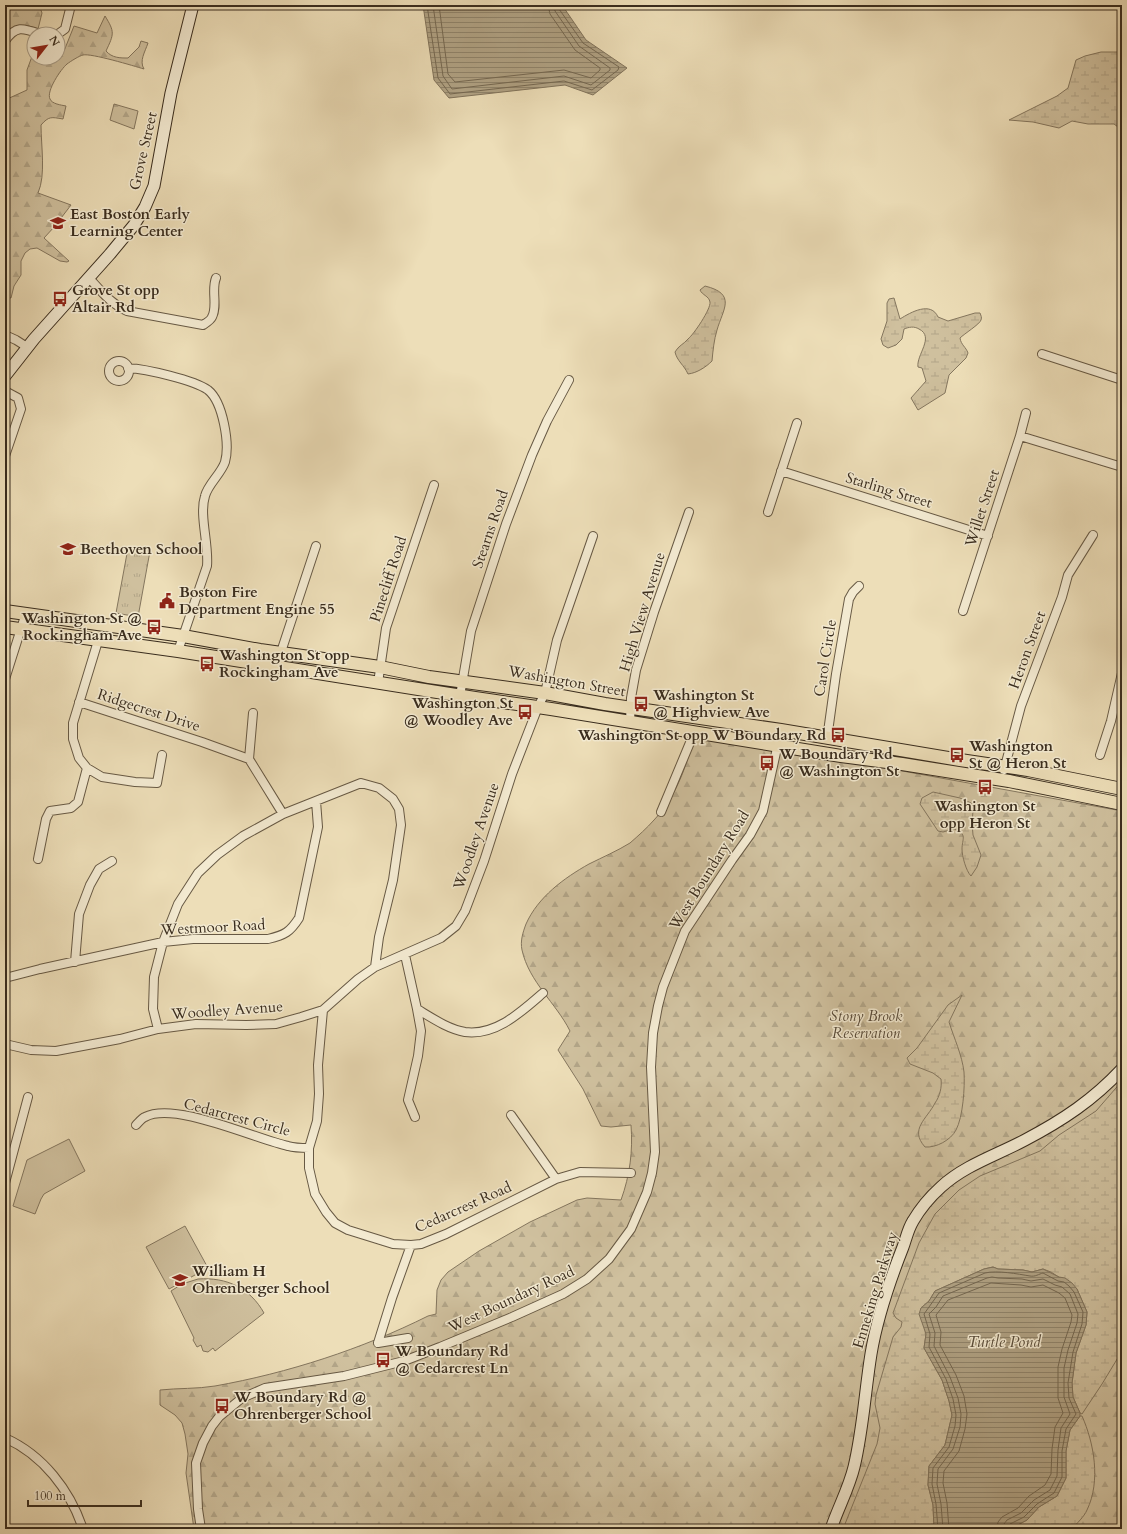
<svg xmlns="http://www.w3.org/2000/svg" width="1127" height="1534" font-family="Cardo,serif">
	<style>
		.grass { fill: url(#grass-tufts); stroke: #84765e }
		.forest { fill: url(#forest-firs); stroke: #84765e }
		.wetland { fill: url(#wetland-marsh); stroke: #84765e }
		.garden { fill: #cfc09e; stroke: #84765e }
		.water { fill: url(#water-rules); stroke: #81735b }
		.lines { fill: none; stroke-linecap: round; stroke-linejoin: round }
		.shore { stroke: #756851; stroke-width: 1 }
		.street-casing { stroke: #675944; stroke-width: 10 }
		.secondary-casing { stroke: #3a2d1e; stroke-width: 13 }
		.primary-casing { stroke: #3a2d1e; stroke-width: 14 }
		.street { stroke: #f3ead1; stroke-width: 8 }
		.secondary { stroke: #f3ead1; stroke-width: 11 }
		.primary { stroke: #eddeb8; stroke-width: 12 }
		.labels { text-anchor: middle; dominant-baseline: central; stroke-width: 3; stroke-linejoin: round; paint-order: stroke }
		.street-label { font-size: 15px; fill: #3a2d1e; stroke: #f3ead1 }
		.poi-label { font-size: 15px; font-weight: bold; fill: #3a2d1e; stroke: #f3ead1; text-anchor: start }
		.park-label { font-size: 15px; font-style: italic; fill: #584a38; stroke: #f3ead1 }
		.water-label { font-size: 16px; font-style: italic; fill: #5d503d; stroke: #f3ead1 }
	</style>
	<defs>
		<pattern id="grass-tufts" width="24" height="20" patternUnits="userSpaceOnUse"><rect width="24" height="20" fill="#cfc09e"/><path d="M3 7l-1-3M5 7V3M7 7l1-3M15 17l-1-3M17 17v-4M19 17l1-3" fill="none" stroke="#b2a588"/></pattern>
		<pattern id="forest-firs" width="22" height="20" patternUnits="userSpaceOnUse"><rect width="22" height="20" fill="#cfc09e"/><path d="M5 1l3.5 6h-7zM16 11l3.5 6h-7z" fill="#b2a588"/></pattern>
		<pattern id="wetland-marsh" width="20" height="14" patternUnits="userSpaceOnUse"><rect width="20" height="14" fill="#cfc09e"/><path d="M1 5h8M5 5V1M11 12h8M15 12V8" fill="none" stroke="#b2a588"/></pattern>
		<pattern id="water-rules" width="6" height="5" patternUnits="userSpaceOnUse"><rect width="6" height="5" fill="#b0a284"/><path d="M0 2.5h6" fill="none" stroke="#90846b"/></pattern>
	</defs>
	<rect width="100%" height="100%" fill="#eddeb8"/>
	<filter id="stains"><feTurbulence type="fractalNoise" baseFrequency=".005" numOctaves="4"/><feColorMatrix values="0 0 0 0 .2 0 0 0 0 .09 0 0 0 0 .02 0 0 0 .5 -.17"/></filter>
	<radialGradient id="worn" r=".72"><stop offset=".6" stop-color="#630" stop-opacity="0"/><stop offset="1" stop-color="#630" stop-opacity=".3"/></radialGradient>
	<path class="grass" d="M 128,548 L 150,551 L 138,617 L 116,613 Z"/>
	<path class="forest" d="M 5,5 L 39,5 L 42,13 L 38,29 C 22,23 16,24 5,37 Z
		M 105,16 C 115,32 114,34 106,51 C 112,58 120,58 128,58 L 139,47 L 141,41 L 148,43 C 145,52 139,61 144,69 C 134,66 91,53 83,55 C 79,56 71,61 67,64 C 61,69 46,91 50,99 C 52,104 61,105 66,106 L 63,119 C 51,117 49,116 41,125 C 41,146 46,175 38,193 L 71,205 L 55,226 L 44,238 L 69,261 L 67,262 L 60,261 L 37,248 L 30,249 L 25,253 L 21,261 L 21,275 L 14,286 L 11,298 L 5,297 L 5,100 L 27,90 L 27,70 L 34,51 L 34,58 L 58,58 L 58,50 L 64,51 L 74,26 L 97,33 Z
		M 114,104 L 138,111 L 134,129 L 110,120 Z
		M 694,733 L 1122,811 L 1122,1529 L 194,1529 L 186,1473 L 188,1454 L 185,1434 L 182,1423 L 175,1415 L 160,1405 L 160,1390 C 178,1388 197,1389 215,1386 C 288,1373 362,1349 428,1316 L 436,1314 L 437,1290 L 441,1280 L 448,1272 L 479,1251 L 530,1222 L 577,1200 L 587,1198 L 621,1200 C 630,1175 633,1151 631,1125 L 611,1127 L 601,1126 L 583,1089 L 558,1050 L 570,1031 C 556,1003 529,982 522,950 C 520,941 523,932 526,924 C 538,897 564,878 589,864 C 603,857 617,851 630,843 C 638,836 647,828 654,820 C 676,797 688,764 694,733 Z"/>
	<path class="wetland" d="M 1101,52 L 1122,52 L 1122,130 L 1114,124 L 1088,124 L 1072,121 L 1059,128 L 1033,122 L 1009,120 L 1057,96 L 1068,88 L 1076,60 L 1085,56 Z
		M 705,286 C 737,294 723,309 717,330 C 714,340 713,350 712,361 C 706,367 697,373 688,374 C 684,365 677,361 675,352 C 678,346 684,344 688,339 C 694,334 711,309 710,302 C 709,296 702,295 700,290 Z
		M 894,298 L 900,319 C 911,312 931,301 938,317 L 948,321 L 975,313 L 980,313 C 981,316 982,317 981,320 C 980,324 964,334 960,338 C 961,345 966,347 968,353 L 966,358 L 949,375 L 945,393 L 918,410 L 911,398 L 926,381 L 922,368 L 918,367 C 916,355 935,337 919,329 C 914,326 909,327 904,329 L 902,339 L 896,345 L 888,348 L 883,345 L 881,339 L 887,321 L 887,303 L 889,299 Z
		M 933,792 L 960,798 L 971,803 L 971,806 L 973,811 L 972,823 L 973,835 L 981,855 L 977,867 L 971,876 C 966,871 962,856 962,849 C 962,839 968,834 954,829 L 943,832 L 938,831 L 920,804 L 922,798 Z
		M 962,995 L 949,1022 C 954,1038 962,1055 964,1072 C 965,1087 963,1117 956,1130 C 951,1140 936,1148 925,1147 C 909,1129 927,1119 935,1103 C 940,1096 942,1087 941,1079 L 933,1073 L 910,1064 L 907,1058 L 917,1048 L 948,1005 Z
		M 1122,1081 L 1122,1351 L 1102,1384 L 1082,1414 L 1080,1413 L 1073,1397 L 1072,1383 L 1076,1353 L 1086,1325 L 1087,1312 L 1077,1289 L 1051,1272 L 1043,1269 L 1032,1272 L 1023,1270 L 998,1269 L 993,1267 L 984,1269 L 935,1291 L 929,1301 L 921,1308 L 926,1334 L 924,1348 L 942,1380 L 949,1401 L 952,1415 L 945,1445 L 929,1466 L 928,1485 L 933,1505 L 934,1529 L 843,1529 L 877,1444 L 880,1428 L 875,1404 L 876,1395 L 893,1337 L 901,1327 L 902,1322 L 896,1318 L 893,1313 L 919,1243 L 935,1214 L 959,1190 L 980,1176 L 1040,1151 L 1059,1135 L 1096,1111 Z
		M 1080,1416 L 1082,1416 C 1094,1443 1101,1481 1087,1510 C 1084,1517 1077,1523 1072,1529 L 1010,1529 L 1027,1520 L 1039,1507 L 1057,1496 L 1066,1478 L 1066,1451 L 1070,1430 Z"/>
	<path class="garden" d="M 69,1139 L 85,1171 L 44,1194 L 41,1199 L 35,1214 L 13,1206 L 27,1160 Z
		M 185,1226 L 208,1268 L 169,1289 L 146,1247 Z
		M 198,1279 C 227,1277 250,1288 264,1313 L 215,1351 L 213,1348 L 208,1352 L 203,1351 L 201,1345 L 197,1347 L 193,1340 L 194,1338 L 171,1291 L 182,1284 Z"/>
	<path class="water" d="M 423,5 L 562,5 L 586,40 L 627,68 L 593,95 L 565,85 L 449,98 L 434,80 Z
		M 993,1267 L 998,1269 L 1023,1270 L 1032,1272 L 1043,1269 L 1059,1277 L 1065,1278 L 1072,1283 L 1077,1289 L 1087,1312 L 1086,1325 L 1076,1353 L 1072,1383 L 1073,1397 L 1080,1413 L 1080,1416 L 1070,1430 L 1066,1451 L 1066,1478 L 1057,1496 L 1039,1507 L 1027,1520 L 1010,1529 L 934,1529 L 933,1505 L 928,1485 L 929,1466 L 945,1445 L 952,1415 L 949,1401 L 942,1380 L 924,1348 L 926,1334 L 919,1314 L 921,1308 L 929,1301 L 935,1291 L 984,1269 Z"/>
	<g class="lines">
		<path class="shore" d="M 427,5 L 438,78 L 450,94 L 564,81 L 592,90 L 618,70 L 619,67 L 583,43 L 559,9 L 559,5
			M 433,5 L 443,76 L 452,89 L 564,76 L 591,85 L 610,70 L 610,68 L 579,46 L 555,11 L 554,5
			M 439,5 L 448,74 L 455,82 L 564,70 L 591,78 L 600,70 L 600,68 L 575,50 L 550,14 L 548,5
			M 938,1529 L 936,1504 L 932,1484 L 933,1468 L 949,1447 L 955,1426 L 956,1415 L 953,1399 L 946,1379 L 929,1347 L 930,1334 L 924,1314 L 939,1293 L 985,1273 C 997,1270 1018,1274 1030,1276 C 1035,1277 1039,1274 1043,1273 L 1058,1281 L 1064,1282 L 1069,1286 L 1074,1292 L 1083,1312 L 1082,1324 L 1073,1352 L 1068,1383 L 1069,1398 L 1076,1414 L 1066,1429 L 1062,1451 L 1062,1477 L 1054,1493 L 1037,1504 L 1024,1517 L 1010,1524 L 1008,1529
			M 943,1529 L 941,1504 L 937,1484 L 938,1469 L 953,1449 L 960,1427 L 961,1414 L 958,1398 L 950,1377 L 934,1346 L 935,1333 L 929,1314 L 936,1307 L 943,1296 L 987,1278 L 992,1277 L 998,1278 L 1022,1279 L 1031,1281 L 1043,1279 L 1055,1285 L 1062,1287 L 1070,1294 L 1078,1314 L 1077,1323 L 1068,1350 L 1064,1368 L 1064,1397 L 1070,1414 L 1061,1428 L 1058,1450 L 1057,1476 L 1050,1490 L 1034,1500 L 1021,1513 L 1007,1520 L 1004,1524 L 1003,1529
			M 949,1529 L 947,1503 L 943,1483 L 944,1471 L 959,1451 L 965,1429 L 967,1414 L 964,1396 L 956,1375 L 940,1345 L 941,1332 L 936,1315 L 948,1300 L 991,1283 L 1021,1285 L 1031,1287 L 1043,1285 L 1059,1293 L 1065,1298 L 1072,1315 L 1071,1322 L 1062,1349 L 1058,1367 L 1058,1398 L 1063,1413 L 1055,1427 L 1052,1449 L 1051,1474 L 1045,1485 L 1029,1496 L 1018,1508 L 1002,1517 L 998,1522 L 997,1529"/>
		<defs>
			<path id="street" d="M 58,34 L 65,29 L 71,5
				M 5,41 C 16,25 23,28 40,34
				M 89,278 C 101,291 111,304 127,311 L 203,325 C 206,323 211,320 212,317 C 218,306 211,290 216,278
				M 5,335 L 16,340 L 27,347
				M 1042,354 L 1122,380
				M109 371a10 10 0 1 1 20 0a10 10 0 1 1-20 0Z
				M 128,368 C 146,369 194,380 208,390 C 223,402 230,444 225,462 C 221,474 208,484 205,496 C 199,515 209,544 207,566 L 178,651
				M 5,391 L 18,398 L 21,409 L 5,456
				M 1020,436 L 1122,467
				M 781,471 L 988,536
				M 768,512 L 797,423
				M 963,611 L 1020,436 L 1026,413
				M 98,641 L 73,723 L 73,739 L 79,758 L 87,768 L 102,777 L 135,782 L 157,783 L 162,755
				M 279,667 L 281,652 L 316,546
				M 5,679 L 26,613
				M 378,683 L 386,628 L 434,485
				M 460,696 L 471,631 L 506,524 L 532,455 L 547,421 L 569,380
				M 79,702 L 202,742 L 249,759
				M 253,713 L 249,759 L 283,814
				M 630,722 L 631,698 L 636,670 L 654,612 L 689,512
				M 827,739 L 836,674 L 849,599 L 853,592 L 859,586
				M 1100,755 L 1111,721 L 1122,673
				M 1004,770 L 1021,706 L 1062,597 L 1068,575 L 1093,535
				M 661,812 L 694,733
				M 38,859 L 46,819 L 50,811 L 71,808 L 78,802 L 87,768
				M 405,955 L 417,1009 C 432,1018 448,1029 465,1032 C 496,1036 521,1012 543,993
				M 75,962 L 79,914 L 90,885 L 99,869 L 112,861
				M 5,978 L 40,969 L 163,942 L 193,939 L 268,939 C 285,935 290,932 299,918 L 318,827 L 316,801
				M 323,1010 L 318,1065 L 319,1094 L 317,1121 L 309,1148 L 309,1168 L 315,1194 L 326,1212 L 335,1223 L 348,1230 L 393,1244 L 411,1245 L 421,1244 L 446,1234 L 556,1179 L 580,1172 L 631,1173
				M 158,1029 L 153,1009 L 154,977 L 163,942 L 178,904 L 198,873 L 217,855 L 243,836 L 283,814 L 361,783 L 379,788 L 393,799 L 399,809 L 401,825 L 393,880 L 379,937 L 375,967
				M 5,1044 L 31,1050 L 56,1051 L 120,1039 L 158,1029 L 196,1024 L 246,1025 L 276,1024 L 301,1017 L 323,1010 L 358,979 L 375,967 L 441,938 L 456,926 L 465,911 L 484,861 L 512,774 L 538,707 L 545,693 L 557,640 L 593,536
				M 511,1115 L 556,1179
				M 415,1117 L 408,1100 L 418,1056 L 421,1031 L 417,1009
				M 136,1125 C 139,1122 142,1118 145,1117 C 175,1101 255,1139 288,1146 C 295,1148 302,1148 309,1148
				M 5,1183 L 28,1097
				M 378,1343 L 392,1298 L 411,1245
				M 378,1343 L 408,1338
				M 5,1438 C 43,1455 70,1490 83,1529
				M 201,1529 L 198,1509 L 196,1463 L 203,1443 L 212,1426 L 219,1417 L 242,1398 L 265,1388 L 344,1376 L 404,1361 L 440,1347 L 512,1317 L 563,1294 L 587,1279 L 609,1259 L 631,1229 L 647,1192 L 652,1173 L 655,1152 L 651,1067 L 653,1033 L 658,1006 L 663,987 L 685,931 L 732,860 L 750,835 L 763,811 L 781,730"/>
			<path id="secondary" d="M 5,376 L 34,339 L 110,254 L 134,225 L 145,207 L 154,186 L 171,93 L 193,5
				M 831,1529 C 838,1508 849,1488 854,1467 C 863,1430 865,1391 871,1354 C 877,1318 890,1280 903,1247 C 906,1239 908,1229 913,1221 C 920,1209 931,1196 941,1187 C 965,1165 997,1155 1025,1140 C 1063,1120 1093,1100 1122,1069"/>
			<path id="primary" d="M 5,611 L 183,636 L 260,650 L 380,667 L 429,677 L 545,693 L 605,704 L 781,730 L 960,760 L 1028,770 L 1122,789
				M 5,627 L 178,651 L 475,698 L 551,709 L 841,756 L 902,764 L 1009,781 L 1122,804"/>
		</defs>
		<use href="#street" class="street-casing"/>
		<use href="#secondary" class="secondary-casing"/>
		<use href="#primary" class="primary-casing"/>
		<use href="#street" class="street"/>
		<use href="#secondary" class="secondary"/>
		<use href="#primary" class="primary"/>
	</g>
	<defs>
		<symbol id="school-bare" viewBox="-9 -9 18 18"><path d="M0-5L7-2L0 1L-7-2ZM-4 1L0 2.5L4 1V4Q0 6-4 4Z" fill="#8f2418" stroke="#f3ead1" stroke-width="2.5" paint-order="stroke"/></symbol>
		<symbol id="bus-bare" viewBox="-9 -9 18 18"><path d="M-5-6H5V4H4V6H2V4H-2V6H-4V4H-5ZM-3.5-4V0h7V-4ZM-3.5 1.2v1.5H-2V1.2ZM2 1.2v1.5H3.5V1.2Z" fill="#8f2418" stroke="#f3ead1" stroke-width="2.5" paint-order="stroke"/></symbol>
		<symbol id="civic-bare" viewBox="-9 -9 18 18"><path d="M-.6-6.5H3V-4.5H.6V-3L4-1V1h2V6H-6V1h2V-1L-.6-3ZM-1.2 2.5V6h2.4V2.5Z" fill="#8f2418" stroke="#f3ead1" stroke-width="2.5" paint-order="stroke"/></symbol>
	</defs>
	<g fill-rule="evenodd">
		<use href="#school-bare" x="47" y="212" width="22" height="22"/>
		<use href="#bus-bare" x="49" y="288" width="22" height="22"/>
		<use href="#school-bare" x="57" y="538" width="22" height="22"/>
		<use href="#civic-bare" x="156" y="590" width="22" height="22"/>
		<use href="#bus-bare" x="143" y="616" width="22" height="22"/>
		<use href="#bus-bare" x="196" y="653" width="22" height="22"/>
		<use href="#bus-bare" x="630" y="693" width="22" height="22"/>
		<use href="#bus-bare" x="514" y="701" width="22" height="22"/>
		<use href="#bus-bare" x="827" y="724" width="22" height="22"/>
		<use href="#bus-bare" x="946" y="744" width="22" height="22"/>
		<use href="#bus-bare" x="756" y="752" width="22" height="22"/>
		<use href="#bus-bare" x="974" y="776" width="22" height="22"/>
		<use href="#school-bare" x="169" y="1269" width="22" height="22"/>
		<use href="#bus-bare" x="372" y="1349" width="22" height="22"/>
		<use href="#bus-bare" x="211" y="1395" width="22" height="22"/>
	</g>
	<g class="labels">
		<g class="street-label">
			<text transform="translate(143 151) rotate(-77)">Grove Street</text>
			<text transform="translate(889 490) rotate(17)">Starling Street</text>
			<text transform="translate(982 508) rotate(-72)">Willet Street</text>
			<text transform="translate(490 529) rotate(-71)">Stearns Road</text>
			<text transform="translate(388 579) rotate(-72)">Pinecliff Road</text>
			<text transform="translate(642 612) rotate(-73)">High View Avenue</text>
			<text transform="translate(1027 650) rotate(-70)">Heron Street</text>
			<text transform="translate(825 658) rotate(-81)">Carol Circle</text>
			<text transform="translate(567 681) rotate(10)">Washington Street</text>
			<text transform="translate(149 710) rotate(18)">Ridgecrest Drive</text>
			<text transform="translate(476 836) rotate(-71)">Woodley Avenue</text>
			<text transform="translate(709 870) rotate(-58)">West Boundary Road</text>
			<text transform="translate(213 927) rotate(-3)">Westmoor Road</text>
			<text transform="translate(227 1010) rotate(-4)">Woodley Avenue</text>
			<text transform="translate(237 1117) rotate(15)">Cedarcrest Circle</text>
			<text transform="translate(463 1207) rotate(-24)">Cedarcrest Road</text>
			<text transform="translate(875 1290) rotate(-73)">Enneking Parkway</text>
			<text transform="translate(511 1299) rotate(-25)">West Boundary Road</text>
		</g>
		<g class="poi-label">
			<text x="70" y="214">East Boston Early<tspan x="70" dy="17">Learning Center</tspan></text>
			<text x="72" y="290">Grove St opp<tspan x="72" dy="17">Altair Rd</tspan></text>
			<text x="80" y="549">Beethoven School</text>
			<text x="179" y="592">Boston Fire<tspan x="179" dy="17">Department Engine 55</tspan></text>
			<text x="142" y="618" text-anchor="end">Washington St @<tspan x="142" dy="17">Rockingham Ave</tspan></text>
			<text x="219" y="655">Washington St opp<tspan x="219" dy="17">Rockingham Ave</tspan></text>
			<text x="653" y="695">Washington St<tspan x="653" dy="17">@ Highview Ave</tspan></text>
			<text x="513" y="703" text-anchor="end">Washington St<tspan x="513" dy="17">@ Woodley Ave</tspan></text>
			<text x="826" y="735" text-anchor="end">Washington St opp W Boundary Rd</text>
			<text x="969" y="746">Washington<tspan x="969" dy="17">St @ Heron St</tspan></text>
			<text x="779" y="754">W Boundary Rd<tspan x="779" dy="17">@ Washington St</tspan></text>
			<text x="985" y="806" text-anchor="middle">Washington St<tspan x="985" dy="17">opp Heron St</tspan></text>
			<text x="192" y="1271">William H<tspan x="192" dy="17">Ohrenberger School</tspan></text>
			<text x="395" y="1351">W Boundary Rd<tspan x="395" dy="17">@ Cedarcrest Ln</tspan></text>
			<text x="234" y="1397">W Boundary Rd @<tspan x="234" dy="17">Ohrenberger School</tspan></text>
		</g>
		<g class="park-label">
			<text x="866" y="1016">Stony Brook<tspan x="866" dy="17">Reservation</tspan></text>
		</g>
		<g class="water-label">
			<text x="1004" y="1342">Turtle Pond</text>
		</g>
	</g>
	<rect width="1127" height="1534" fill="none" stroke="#eddeb8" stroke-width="20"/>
	<rect x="6" y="6" width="1115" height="1522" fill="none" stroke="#3a2d1e" stroke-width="2"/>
	<rect x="10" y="10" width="1107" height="1514" fill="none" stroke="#3a2d1e"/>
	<g transform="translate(46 46) rotate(59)"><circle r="19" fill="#f3ead1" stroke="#a99e89"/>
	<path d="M0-3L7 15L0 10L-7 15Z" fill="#8f2418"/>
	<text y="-6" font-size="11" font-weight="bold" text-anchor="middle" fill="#3a2d1e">N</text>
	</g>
	<path d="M28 1500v6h113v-6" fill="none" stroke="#3a2d1e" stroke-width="2"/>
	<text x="34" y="1500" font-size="12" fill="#3a2d1e" stroke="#f3ead1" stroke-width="3" paint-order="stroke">100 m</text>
	<rect width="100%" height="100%" filter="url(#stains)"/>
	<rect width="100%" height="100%" fill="url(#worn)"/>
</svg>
